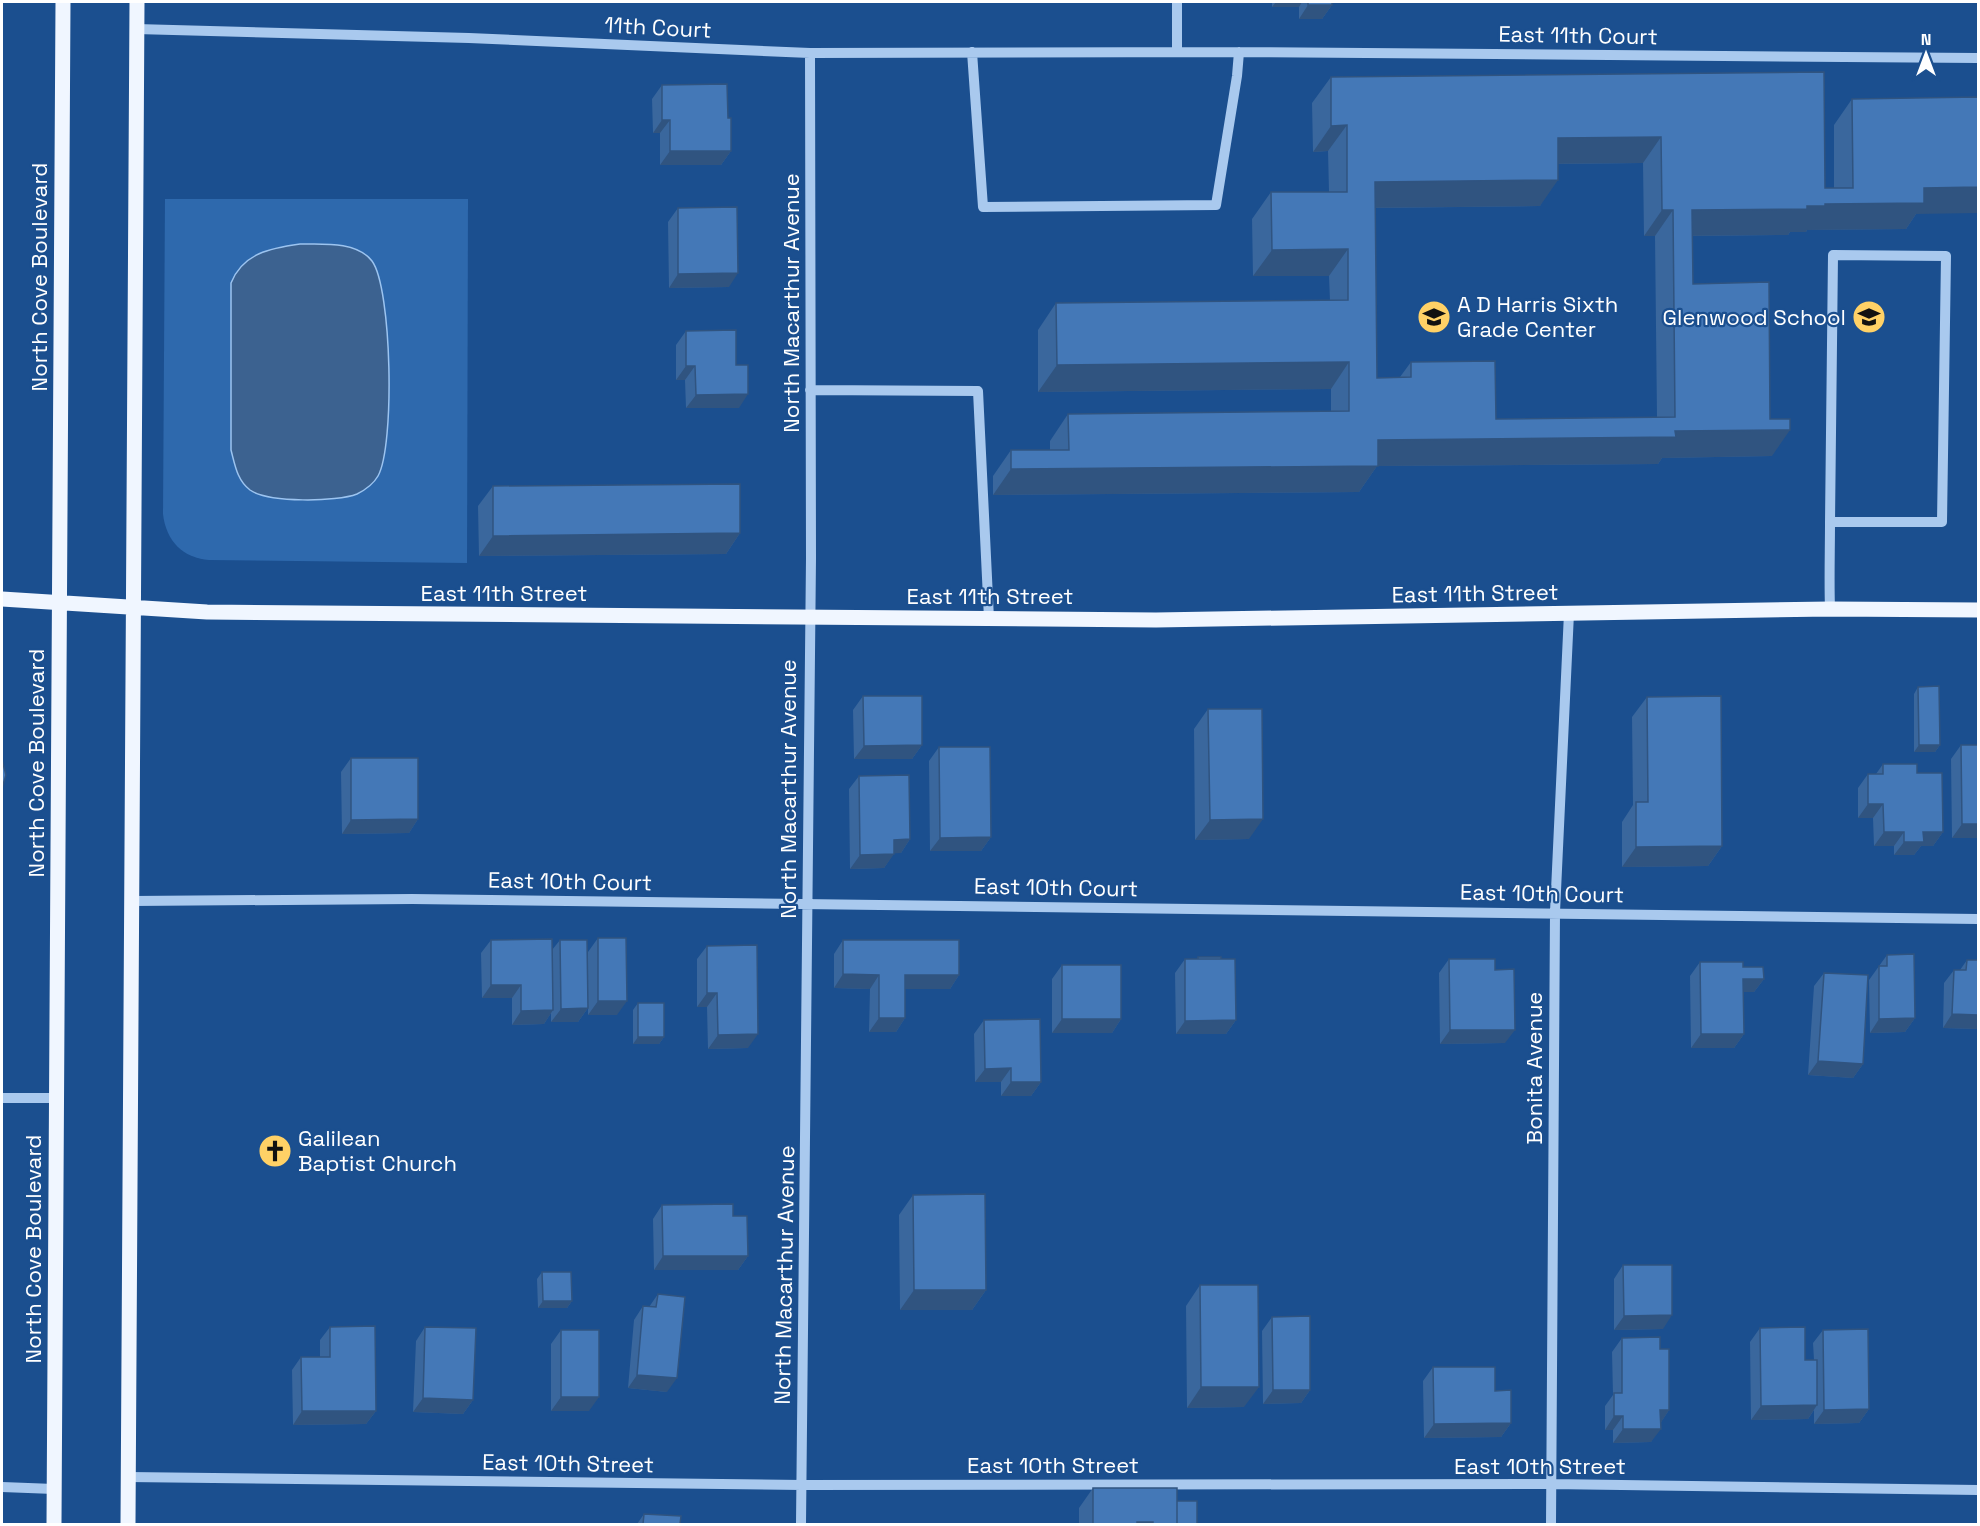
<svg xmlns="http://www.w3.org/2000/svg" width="1980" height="1526" font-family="'Space Grotesk',sans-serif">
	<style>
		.green { fill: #2e69ad }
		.water { fill: #3c6290; stroke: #9cc4f0; stroke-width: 1.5 }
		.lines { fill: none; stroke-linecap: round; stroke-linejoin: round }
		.minor { stroke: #a9c9ee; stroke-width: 10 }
		.major { stroke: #f0f6ff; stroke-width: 15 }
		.wall { fill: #3a679d; fill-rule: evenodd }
		.shaded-wall { fill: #305480 }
		.building { fill: #4478b7; stroke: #305480; stroke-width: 1.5; fill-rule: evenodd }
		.labels { text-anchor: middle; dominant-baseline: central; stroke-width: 4.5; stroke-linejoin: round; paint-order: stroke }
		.street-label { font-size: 22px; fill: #fff; stroke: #1b4f8f }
		.poi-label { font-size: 22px; fill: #fff; stroke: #1b4f8f; text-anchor: start }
	</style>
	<rect width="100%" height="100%" fill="#1b4f8f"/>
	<path class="green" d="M 165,199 L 468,199 L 467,563 L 209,560 C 183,558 166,541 163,514 Z"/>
	<path class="water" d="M 300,244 C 322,244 357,241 372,261 C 392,288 395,446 378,476 C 374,483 365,490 357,494 C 337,502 268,503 250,490 C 237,480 235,465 231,450 L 231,283 C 243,253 271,248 300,244 Z"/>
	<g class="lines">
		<path class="minor" d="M 136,29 L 469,38 L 810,53 L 1239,52 L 1978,58
			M 972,52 L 983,207 L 1216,205 L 1237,76 L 1239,52
			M 1177,52 L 1177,2
			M 810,390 L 978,391 L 989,619
			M 1830,522 L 1942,522 L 1946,256 L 1833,255 L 1830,522 C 1830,551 1829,580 1830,609
			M 132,901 L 412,899 L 1978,919
			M 2,1098 L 56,1098
			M 128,1477 L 802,1485 L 1551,1484 L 1978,1490
			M 2,1487 L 54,1489
			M 801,1524 L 811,558 L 810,53
			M 1551,1524 L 1555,912 L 1569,613"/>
		<path class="major" d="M 2,599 L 207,612 L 1156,620 L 1830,609 L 1978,610
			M 54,1524 L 63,2
			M 128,1524 L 137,2"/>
	</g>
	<path class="wall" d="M 1272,2 L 1332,2 L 1332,5 L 1322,19 L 1299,19 L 1299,7 L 1272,7 Z
		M 1824,72 L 1825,188 L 1834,188 L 1834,125 L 1852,99 L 1916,214 L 1906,229 L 1807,230 L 1806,232 L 1790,232 L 1788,235 L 1692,236 L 1693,284 L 1770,419 L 1772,456 L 1662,458 L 1658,464 L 1377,466 L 1359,492 L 993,495 L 993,476 L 1011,450 L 1050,450 L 1050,441 L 1068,414 L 1331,412 L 1331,389 L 1038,392 L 1038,330 L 1056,303 L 1330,301 L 1329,276 L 1253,276 L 1252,219 L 1271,192 L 1329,192 L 1328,151 L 1313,152 L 1312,103 L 1331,77 ZM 1643,163 L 1644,236 L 1655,236 L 1657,417 L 1496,419 L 1411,362 L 1400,377 L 1377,378 L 1375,208 L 1540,206 L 1558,164 Z
		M 662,85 L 731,151 L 721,165 L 660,165 L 660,133 L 653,133 L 652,99 Z
		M 678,208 L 729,287 L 669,288 L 668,222 Z
		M 686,331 L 739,408 L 686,408 L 685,380 L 676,380 L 676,345 Z
		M 493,486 L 740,533 L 726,554 L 479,556 L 478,506 Z
		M 1918,687 L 1940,745 L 1935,752 L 1914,752 L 1914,694 Z
		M 863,696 L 922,745 L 912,759 L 854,759 L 853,710 Z
		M 1647,697 L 1722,846 L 1708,866 L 1622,867 L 1622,822 L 1633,805 L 1632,717 Z
		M 1208,709 L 1249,839 L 1195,840 L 1194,729 Z
		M 1961,745 L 1978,745 L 1978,838 L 1952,838 L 1951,759 Z
		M 939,747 L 991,837 L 981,851 L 930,851 L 929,761 Z
		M 351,758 L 418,819 L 409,833 L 342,834 L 341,772 Z
		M 1883,764 L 1917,773 L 1943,832 L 1933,846 L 1921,846 L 1914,855 L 1894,855 L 1894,846 L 1874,846 L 1873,818 L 1858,818 L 1858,788 L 1868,774 L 1876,774 Z
		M 859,776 L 910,839 L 901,853 L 894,853 L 884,868 L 850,869 L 849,789 Z
		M 598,938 L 617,1015 L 588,1015 L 588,952 Z
		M 491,940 L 552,950 L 560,940 L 588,1008 L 578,1022 L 551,1022 L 551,1013 L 544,1024 L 512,1025 L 512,998 L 482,998 L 481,953 Z
		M 843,940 L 959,975 L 950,989 L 905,989 L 905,1018 L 896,1032 L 869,1032 L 870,989 L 834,988 L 834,954 Z
		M 707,946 L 748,1048 L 708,1049 L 707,1007 L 697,1007 L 697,959 Z
		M 1887,955 L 1915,1018 L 1905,1032 L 1870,1033 L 1869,980 Z
		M 1198,957 L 1221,959 L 1236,1020 L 1226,1034 L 1176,1034 L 1175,973 L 1185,959 L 1197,959 Z
		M 1449,959 L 1495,970 L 1505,1043 L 1440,1044 L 1439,973 Z
		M 1967,960 L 1978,1029 L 1943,1028 L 1944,983 L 1954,970 L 1960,970 Z
		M 1700,962 L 1743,967 L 1764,979 L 1754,992 L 1743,992 L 1744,1034 L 1734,1048 L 1691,1048 L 1690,976 Z
		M 1062,965 L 1121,1019 L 1112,1033 L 1052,1033 L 1052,979 Z
		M 1824,973 L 1863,1064 L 1853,1078 L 1808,1075 L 1814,986 Z
		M 638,1003 L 664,1037 L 659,1044 L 633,1044 L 633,1010 Z
		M 984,1020 L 1041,1082 L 1031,1096 L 1001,1096 L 1001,1082 L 975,1082 L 974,1034 Z
		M 913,1195 L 986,1290 L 972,1310 L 900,1310 L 899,1215 Z
		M 662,1205 L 733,1216 L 748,1256 L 738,1270 L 654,1270 L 653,1219 Z
		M 1623,1265 L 1663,1329 L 1614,1330 L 1614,1279 Z
		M 542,1272 L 572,1301 L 567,1308 L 538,1308 L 537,1279 Z
		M 1200,1285 L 1244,1407 L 1187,1408 L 1186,1306 Z
		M 658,1294 L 667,1392 L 628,1388 L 634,1320 L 643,1306 L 649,1307 Z
		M 1272,1317 L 1310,1390 L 1301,1403 L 1263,1404 L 1262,1331 Z
		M 330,1327 L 376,1411 L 366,1424 L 293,1425 L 292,1370 L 301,1357 L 320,1357 L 320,1340 Z
		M 425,1327 L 473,1400 L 463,1414 L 413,1412 L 416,1341 Z
		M 1760,1328 L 1805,1360 L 1814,1360 L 1813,1343 L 1823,1330 L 1869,1409 L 1859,1423 L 1814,1424 L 1814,1410 L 1808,1419 L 1751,1420 L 1750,1342 Z
		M 561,1330 L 589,1411 L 551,1411 L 551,1344 Z
		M 1622,1338 L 1660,1349 L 1669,1410 L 1661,1422 L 1651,1442 L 1613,1443 L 1613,1430 L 1605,1430 L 1605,1406 L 1613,1395 L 1612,1352 Z
		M 1433,1367 L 1511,1423 L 1501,1437 L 1424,1438 L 1423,1381 Z
		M 1093,1488 L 1177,1501 L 1197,1524 L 1079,1524 L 1079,1508 Z
		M 644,1514 L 680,1524 L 637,1524 Z"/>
	<path class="shaded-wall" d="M 1276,2 L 1302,2 L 1299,7 L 1272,7 Z
		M 1308,5 L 1332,5 L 1322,19 L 1299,19 Z
		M 662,120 L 670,120 L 660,133 L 653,133 Z
		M 1347,125 L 1328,151 L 1313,152 L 1331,126 Z
		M 1661,137 L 1643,163 L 1539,164 L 1558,138 Z
		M 670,151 L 731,151 L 721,165 L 660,165 Z
		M 1558,180 L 1540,206 L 1357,208 L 1375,182 Z
		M 1978,187 L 1978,213 L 1916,214 L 1906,229 L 1807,230 L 1806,232 L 1790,232 L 1788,235 L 1674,236 L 1692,210 L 1807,206 L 1825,204 L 1924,188 Z
		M 1662,210 L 1673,210 L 1655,236 L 1644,236 Z
		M 1348,249 L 1329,276 L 1253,276 L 1272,250 Z
		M 738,273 L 729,287 L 669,288 L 678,274 Z
		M 1349,362 L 1331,389 L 1038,392 L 1057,365 Z
		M 686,366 L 695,366 L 685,380 L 676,380 Z
		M 748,394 L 739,408 L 686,408 L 696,395 Z
		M 1790,430 L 1772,456 L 1662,458 L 1658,464 L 1377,466 L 1359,492 L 993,495 L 1011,469 L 1378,440 L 1675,431 Z
		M 740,533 L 726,554 L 479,556 L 493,536 Z
		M 922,745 L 912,759 L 854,759 L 864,746 Z
		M 1919,745 L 1940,745 L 1935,752 L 1914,752 Z
		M 1868,804 L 1883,804 L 1873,818 L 1858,818 Z
		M 418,819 L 409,833 L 342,834 L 351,820 Z
		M 1263,819 L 1249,839 L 1195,840 L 1210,820 Z
		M 1962,824 L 1978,824 L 1978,838 L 1952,838 Z
		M 1884,832 L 1904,832 L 1894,846 L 1874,846 Z
		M 1923,832 L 1943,832 L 1933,846 L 1921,846 L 1914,855 L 1894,855 L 1904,842 Z
		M 991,837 L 981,851 L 930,851 L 940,838 Z
		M 910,839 L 901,853 L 884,854 L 894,840 Z
		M 1722,846 L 1708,866 L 1622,867 L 1636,847 Z
		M 894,854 L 884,868 L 850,869 L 860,855 Z
		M 843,974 L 879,975 L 870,989 L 834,988 Z
		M 905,975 L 959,975 L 950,989 L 896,989 Z
		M 1743,979 L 1764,979 L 1754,992 L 1734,992 Z
		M 491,985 L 521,985 L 512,998 L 482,998 Z
		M 707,993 L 717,993 L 707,1007 L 697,1007 Z
		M 598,1001 L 627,1001 L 617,1015 L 588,1015 Z
		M 588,1008 L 578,1022 L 551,1022 L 561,1009 Z
		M 553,1010 L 544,1024 L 512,1025 L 521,1011 Z
		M 1952,1014 L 1978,1015 L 1978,1029 L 1943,1028 Z
		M 879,1018 L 905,1018 L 896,1032 L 869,1032 Z
		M 1915,1018 L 1905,1032 L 1870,1033 L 1879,1019 Z
		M 1062,1019 L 1121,1019 L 1112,1033 L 1052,1033 Z
		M 1236,1020 L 1226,1034 L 1176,1034 L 1185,1021 Z
		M 1450,1030 L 1515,1030 L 1505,1043 L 1440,1044 Z
		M 758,1034 L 748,1048 L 708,1049 L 718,1035 Z
		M 1701,1034 L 1744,1034 L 1734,1048 L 1691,1048 Z
		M 638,1037 L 664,1037 L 659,1044 L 633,1044 Z
		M 1818,1061 L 1863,1064 L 1853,1078 L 1808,1075 Z
		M 1011,1068 L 1001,1082 L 975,1082 L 985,1069 Z
		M 1011,1082 L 1041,1082 L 1031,1096 L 1001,1096 Z
		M 663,1256 L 748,1256 L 738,1270 L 654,1270 Z
		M 914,1290 L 986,1290 L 972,1310 L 900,1310 Z
		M 543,1301 L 572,1301 L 567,1308 L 538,1308 Z
		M 1672,1315 L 1663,1329 L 1614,1330 L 1624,1316 Z
		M 637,1375 L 677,1378 L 667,1392 L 628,1388 Z
		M 1201,1387 L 1259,1387 L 1244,1407 L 1187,1408 Z
		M 1273,1390 L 1310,1390 L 1301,1403 L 1263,1404 Z
		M 561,1397 L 599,1397 L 589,1411 L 551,1411 Z
		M 423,1398 L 473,1400 L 463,1414 L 413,1412 Z
		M 1817,1405 L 1808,1419 L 1751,1420 L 1761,1406 Z
		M 1869,1409 L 1859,1423 L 1814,1424 L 1824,1410 Z
		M 1660,1410 L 1669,1410 L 1660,1424 Z
		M 302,1411 L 376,1411 L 366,1424 L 293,1425 Z
		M 1614,1416 L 1623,1416 L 1613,1430 L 1605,1430 Z
		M 1511,1423 L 1501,1437 L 1424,1438 L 1434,1424 Z
		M 1623,1429 L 1661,1429 L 1651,1442 L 1613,1443 Z
		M 1137,1522 L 1153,1522 L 1151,1524 L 1135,1524 Z"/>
	<path class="building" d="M 1308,2 L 1332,2 L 1332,5 L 1308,5 Z
		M 1824,72 L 1825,188 L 1853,188 L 1852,99 L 1978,97 L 1978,187 L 1924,188 L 1924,203 L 1825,204 L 1825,206 L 1807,206 L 1807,209 L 1692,210 L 1693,284 L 1769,282 L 1770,419 L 1790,419 L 1790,430 L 1675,431 L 1676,437 L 1378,440 L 1378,466 L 1011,469 L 1011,450 L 1069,450 L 1068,414 L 1349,411 L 1349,362 L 1057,365 L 1056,303 L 1348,300 L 1348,249 L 1272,250 L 1271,192 L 1347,192 L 1347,125 L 1331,126 L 1331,77 ZM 1661,137 L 1662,210 L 1673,210 L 1675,417 L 1496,419 L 1495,361 L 1411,362 L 1411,377 L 1377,378 L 1375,182 L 1558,180 L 1558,138 Z
		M 727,84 L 728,118 L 731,118 L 731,151 L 670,151 L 670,120 L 662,120 L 662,85 Z
		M 737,207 L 738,273 L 678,274 L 678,208 Z
		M 736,330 L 736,365 L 748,365 L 748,394 L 696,395 L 695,366 L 686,366 L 686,331 Z
		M 740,484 L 740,533 L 493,536 L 493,486 Z
		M 1939,686 L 1940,745 L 1919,745 L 1918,687 Z
		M 863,696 L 922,696 L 922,745 L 864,746 Z
		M 1721,696 L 1722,846 L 1636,847 L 1636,802 L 1648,802 L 1647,697 Z
		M 1208,709 L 1262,709 L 1263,819 L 1210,820 Z
		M 1961,745 L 1978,745 L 1978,824 L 1962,824 Z
		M 939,747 L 990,747 L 991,837 L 940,838 Z
		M 351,758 L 418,758 L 418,819 L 351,820 Z
		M 2,760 L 6,775 L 2,788 Z
		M 1883,764 L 1917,764 L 1917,773 L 1942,773 L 1943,832 L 1923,832 L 1924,842 L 1904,842 L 1904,832 L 1884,832 L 1883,804 L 1868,804 L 1868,774 L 1883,774 Z
		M 909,775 L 910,839 L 894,840 L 894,854 L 860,855 L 859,776 Z
		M 598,938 L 626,938 L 627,1001 L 598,1001 Z
		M 552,939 L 553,1010 L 521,1011 L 521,985 L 491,985 L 491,940 Z
		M 560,940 L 587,940 L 588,1008 L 561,1009 Z
		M 843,940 L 959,940 L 959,975 L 905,975 L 905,1018 L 879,1018 L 879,975 L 843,974 Z
		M 757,945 L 758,1034 L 718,1035 L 717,993 L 707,993 L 707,946 Z
		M 1914,954 L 1915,1018 L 1879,1019 L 1879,966 L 1887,966 L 1887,955 Z
		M 1198,957 L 1221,957 L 1221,959 L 1198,959 Z
		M 1185,959 L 1235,959 L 1236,1020 L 1185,1021 Z
		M 1449,959 L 1495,959 L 1495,970 L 1514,969 L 1515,1030 L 1450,1030 Z
		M 1967,960 L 1978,960 L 1978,1015 L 1952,1014 L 1954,970 L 1966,970 Z
		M 1700,962 L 1743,962 L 1743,967 L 1763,967 L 1764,979 L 1743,979 L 1744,1034 L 1701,1034 Z
		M 1062,965 L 1121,965 L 1121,1019 L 1062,1019 Z
		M 1824,973 L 1868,975 L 1863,1064 L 1818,1061 Z
		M 638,1003 L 664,1003 L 664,1037 L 638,1037 Z
		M 1040,1019 L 1041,1082 L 1011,1082 L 1011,1068 L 985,1069 L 984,1020 Z
		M 985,1194 L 986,1290 L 914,1290 L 913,1195 Z
		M 733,1204 L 733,1216 L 747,1216 L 748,1256 L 663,1256 L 662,1205 Z
		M 1623,1265 L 1672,1265 L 1672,1315 L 1624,1316 Z
		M 542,1272 L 571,1272 L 572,1301 L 543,1301 Z
		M 1200,1285 L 1258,1285 L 1259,1387 L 1201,1387 Z
		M 658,1294 L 685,1297 L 677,1378 L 637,1375 L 643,1306 L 656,1307 Z
		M 1310,1316 L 1310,1390 L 1273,1390 L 1272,1317 Z
		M 375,1326 L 376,1411 L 302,1411 L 301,1357 L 330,1357 L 330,1327 Z
		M 425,1327 L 476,1328 L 473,1400 L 423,1398 Z
		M 1805,1327 L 1805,1360 L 1817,1360 L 1817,1405 L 1761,1406 L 1760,1328 Z
		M 1868,1329 L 1869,1409 L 1824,1410 L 1823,1330 Z
		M 561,1330 L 599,1330 L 599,1397 L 561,1397 Z
		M 1660,1337 L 1660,1349 L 1669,1349 L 1669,1410 L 1660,1410 L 1661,1429 L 1623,1429 L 1623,1416 L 1614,1416 L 1614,1393 L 1622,1393 L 1622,1338 Z
		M 1433,1367 L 1495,1367 L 1495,1391 L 1511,1390 L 1511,1423 L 1434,1424 Z
		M 1093,1488 L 1177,1488 L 1177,1524 L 1153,1524 L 1153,1522 L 1137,1522 L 1137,1524 L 1093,1524 Z
		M 1177,1501 L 1197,1501 L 1197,1524 L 1177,1524 Z
		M 644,1514 L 681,1516 L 680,1524 L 643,1524 Z"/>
	<defs>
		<symbol id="school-disc" viewBox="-11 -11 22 22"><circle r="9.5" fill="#ffd166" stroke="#1b4f8f"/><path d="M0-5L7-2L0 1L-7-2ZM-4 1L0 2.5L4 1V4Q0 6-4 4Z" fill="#111"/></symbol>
		<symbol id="church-disc" viewBox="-11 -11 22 22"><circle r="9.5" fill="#ffd166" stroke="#1b4f8f"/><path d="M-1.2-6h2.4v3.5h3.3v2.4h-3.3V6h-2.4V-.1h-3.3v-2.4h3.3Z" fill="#111"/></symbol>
	</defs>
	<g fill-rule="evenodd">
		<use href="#school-disc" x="1415" y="298" width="38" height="38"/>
		<use href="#school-disc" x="1850" y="298" width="38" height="38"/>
		<use href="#church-disc" x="256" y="1132" width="38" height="38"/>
	</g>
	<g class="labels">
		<g class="street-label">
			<text transform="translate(658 27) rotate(3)">11th Court</text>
			<text transform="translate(1578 35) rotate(1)">East 11th Court</text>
			<text transform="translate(39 277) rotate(-90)">North Cove Boulevard</text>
			<text transform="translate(791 303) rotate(-90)">North Macarthur Avenue</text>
			<text x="504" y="593">East 11th Street</text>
			<text transform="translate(1475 593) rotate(-1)">East 11th Street</text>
			<text x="990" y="596">East 11th Street</text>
			<text transform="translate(36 763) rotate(-90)">North Cove Boulevard</text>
			<text transform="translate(788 789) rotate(-90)">North Macarthur Avenue</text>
			<text transform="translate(570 881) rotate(1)">East 10th Court</text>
			<text transform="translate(1056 887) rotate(1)">East 10th Court</text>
			<text transform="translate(1542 893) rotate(1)">East 10th Court</text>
			<text transform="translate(1534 1068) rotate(-90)">Bonita Avenue</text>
			<text transform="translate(33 1249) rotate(-90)">North Cove Boulevard</text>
			<text transform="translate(784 1275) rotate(-89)">North Macarthur Avenue</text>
			<text transform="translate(568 1463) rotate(1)">East 10th Street</text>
			<text x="1053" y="1465">East 10th Street</text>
			<text x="1540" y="1466">East 10th Street</text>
		</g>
		<g class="poi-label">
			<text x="1457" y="304">A D Harris Sixth<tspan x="1457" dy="25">Grade Center</tspan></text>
			<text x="1846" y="317" text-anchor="end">Glenwood School</text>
			<text x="298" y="1138">Galilean<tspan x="298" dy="25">Baptist Church</tspan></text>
		</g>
	</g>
	<rect width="1980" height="1526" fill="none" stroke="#ffffff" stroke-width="6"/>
	<g transform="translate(1926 54)" stroke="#1b4f8f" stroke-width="4.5" paint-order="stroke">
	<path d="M0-4.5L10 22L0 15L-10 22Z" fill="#ffffff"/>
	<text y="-9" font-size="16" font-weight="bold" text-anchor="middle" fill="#ffffff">N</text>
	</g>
</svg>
